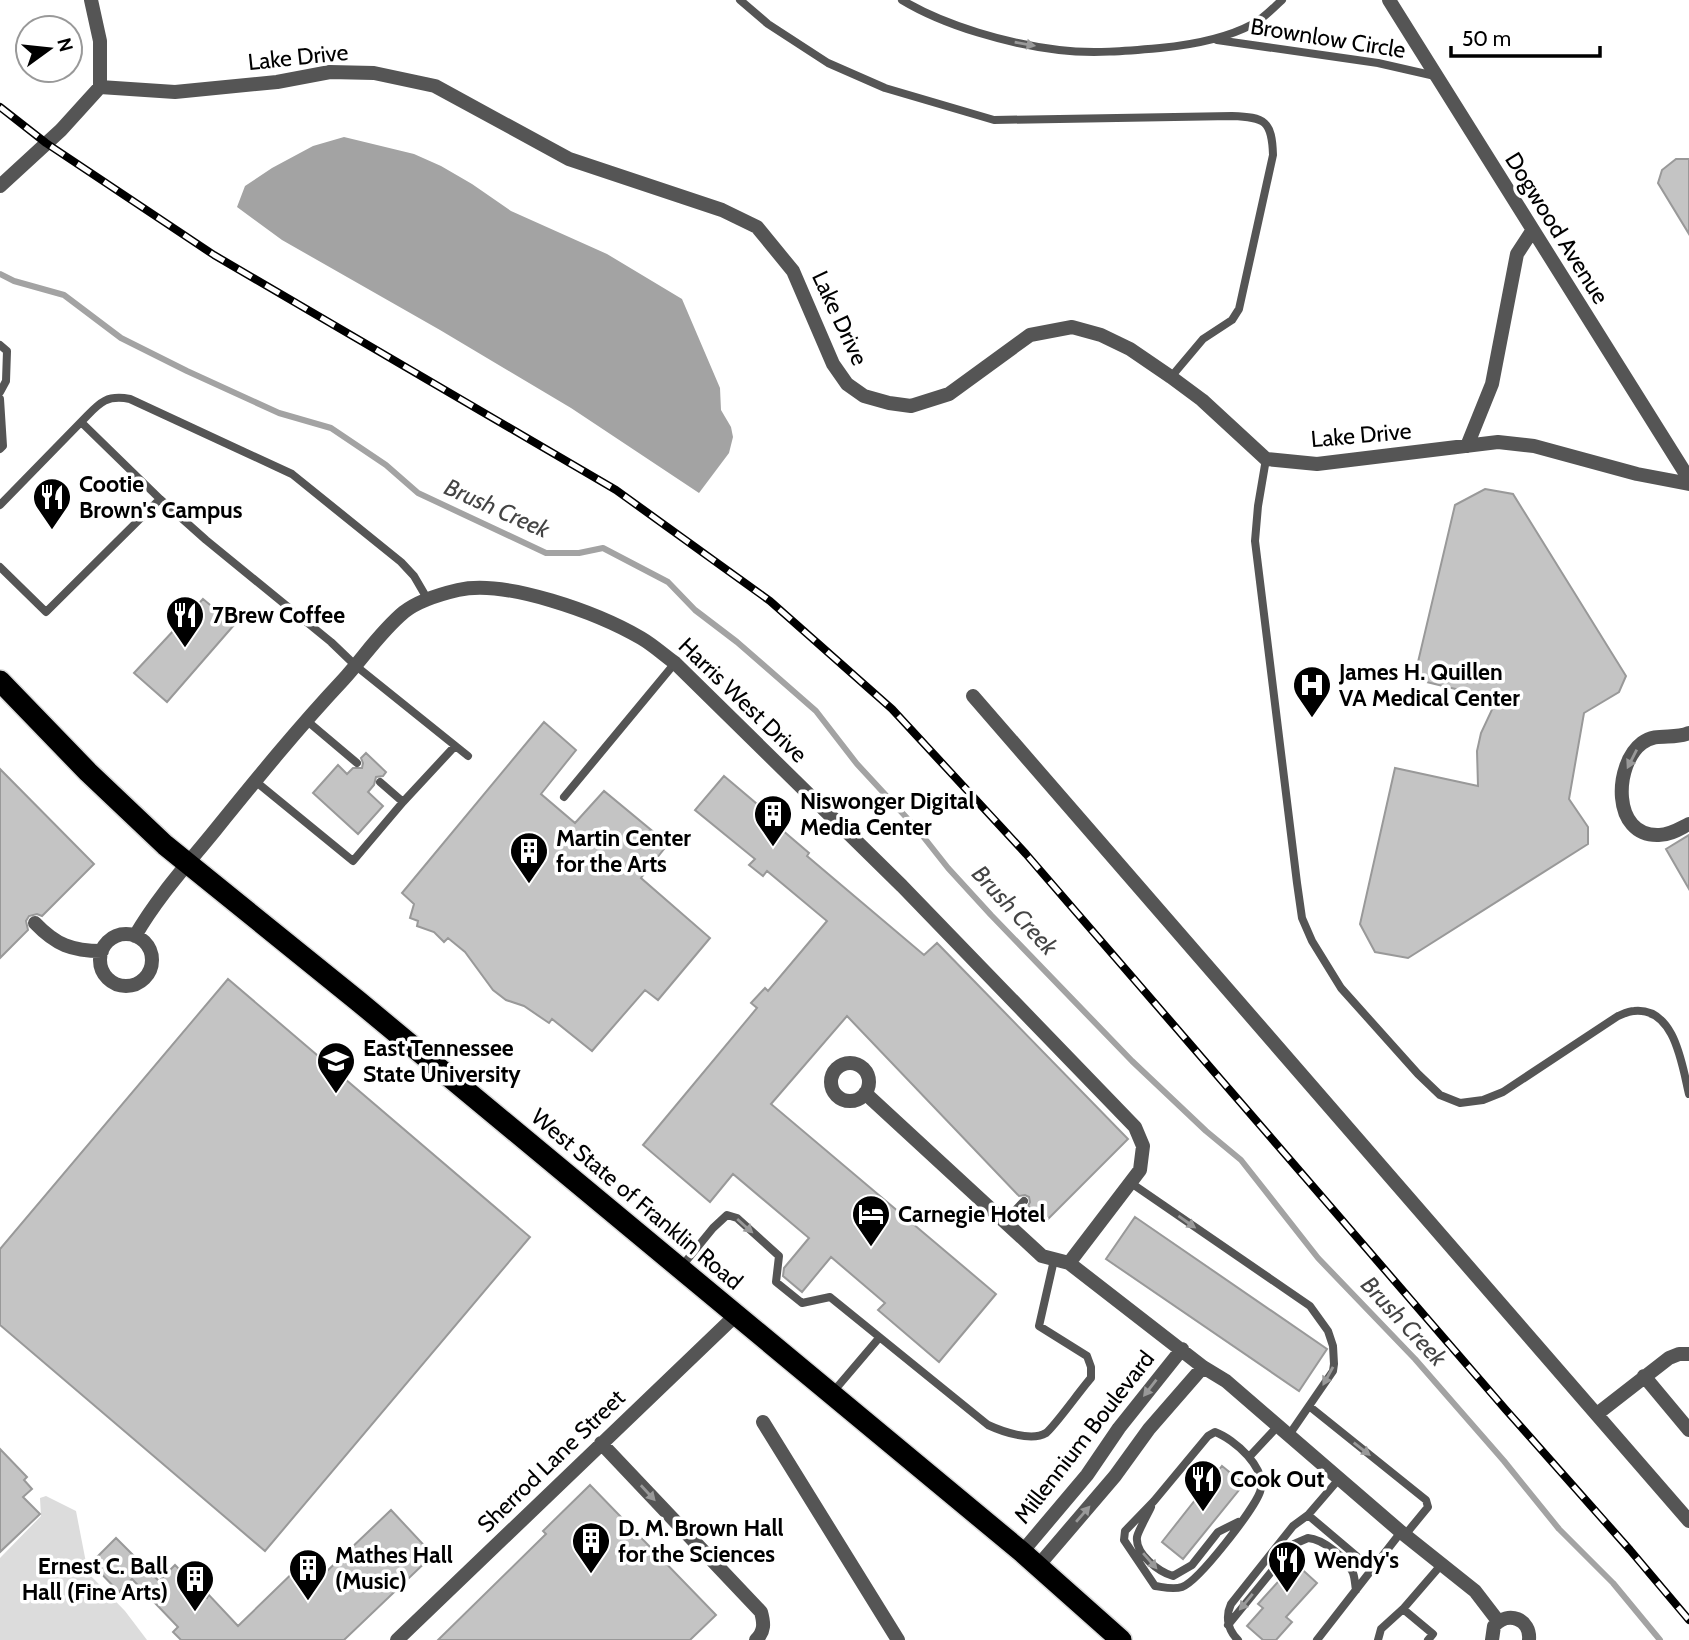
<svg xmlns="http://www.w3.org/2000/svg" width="1689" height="1640" font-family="Cabin,sans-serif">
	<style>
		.green { fill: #dcdcdc }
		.water { fill: #a3a3a3 }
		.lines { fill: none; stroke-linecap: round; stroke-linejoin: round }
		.stream { stroke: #a3a3a3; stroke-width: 6 }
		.building { fill: #c4c4c4; stroke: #999; stroke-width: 2 }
		.highway-casing { stroke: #dbdbdb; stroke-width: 24 }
		.lane { stroke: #555; stroke-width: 8 }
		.street { stroke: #555; stroke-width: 14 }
		.highway { stroke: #000; stroke-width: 21 }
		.rail-casing { stroke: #000; stroke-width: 8 }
		.rail { stroke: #fff; stroke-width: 5; stroke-dasharray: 16; stroke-linecap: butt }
		.oneway { fill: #999 }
		.labels { text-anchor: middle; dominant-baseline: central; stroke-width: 7; stroke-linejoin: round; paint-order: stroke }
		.street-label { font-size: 23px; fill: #000; stroke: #fff }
		.poi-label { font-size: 23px; font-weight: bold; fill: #000; stroke: #fff; text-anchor: start }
		.water-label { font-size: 24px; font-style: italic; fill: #444; stroke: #fff }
	</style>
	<rect width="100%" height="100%" fill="#fff"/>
	<path class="green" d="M 46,1496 L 76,1511 L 88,1573 L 125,1611 L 147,1640 L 0,1640 L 0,1558 L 41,1516 L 40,1498 Z"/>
	<path class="water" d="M 344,137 L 414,154 L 441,166 L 472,184 L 511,211 L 607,254 L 682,299 L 720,388 L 721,410 L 731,427 L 733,437 L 729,453 L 699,493 L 571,408 L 440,330 L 282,240 L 237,207 L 245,186 L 272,168 L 313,146 Z"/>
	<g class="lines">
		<path class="stream" d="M 0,274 L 14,281 L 64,295 L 121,338 L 187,371 L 279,413 L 331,428 L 386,465 L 418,493 L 546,553 L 579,553 L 603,548 L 668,582 L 695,610 L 737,642 L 816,711 L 857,764 L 918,830 L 948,868 L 991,915 L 1132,1061 L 1206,1131 L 1241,1160 L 1318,1258 L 1415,1359 L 1504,1461 L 1559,1529 L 1613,1583 L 1660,1640"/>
	</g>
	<path class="building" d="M 1676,159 L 1689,159 L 1689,234 L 1658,183 L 1662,170 Z
		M 1485,489 L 1513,494 L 1626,676 L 1619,692 L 1584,713 L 1569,799 L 1588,827 L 1588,844 L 1408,958 L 1375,952 L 1360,924 L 1395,768 L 1478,786 L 1477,751 L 1481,733 L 1497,699 L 1414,679 L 1455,505 Z
		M 203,599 L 234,625 L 167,702 L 134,673 Z
		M 544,722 L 576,750 L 541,794 L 575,823 L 604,791 L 668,844 L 641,878 L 710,938 L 658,1000 L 645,990 L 592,1051 L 552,1019 L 549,1023 L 524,1006 L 506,1000 L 493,990 L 465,952 L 448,938 L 444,942 L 434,932 L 417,926 L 418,921 L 410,918 L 414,904 L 402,893 Z
		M 366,753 L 386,772 L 383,776 L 376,777 L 374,785 L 368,792 L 383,806 L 358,834 L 313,793 L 338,765 L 347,774 L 353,768 L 362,768 L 363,763 L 361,758 Z
		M 0,769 L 94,864 L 42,916 L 37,914 L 29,916 L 26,921 L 28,930 L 0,958 Z
		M 724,776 L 783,826 L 781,829 L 809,853 L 807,856 L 924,955 L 937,943 L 1128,1139 L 1044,1223 L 1028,1206 L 1030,1202 L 1029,1197 L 1025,1195 L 1019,1196 L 847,1016 L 771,1104 L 996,1294 L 939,1362 L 878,1310 L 885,1303 L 831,1257 L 802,1292 L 783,1276 L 784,1268 L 809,1238 L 733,1174 L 710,1202 L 643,1145 L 757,1008 L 751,1003 L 765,988 L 768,991 L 827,921 L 767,871 L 763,876 L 749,865 L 755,859 L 695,810 Z
		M 1689,835 L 1689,889 L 1666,849 Z
		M 228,979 L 530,1237 L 265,1551 L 0,1325 L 0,1249 Z
		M 1135,1217 L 1327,1349 L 1299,1391 L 1106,1259 Z
		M 0,1449 L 27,1477 L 24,1480 L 32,1489 L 23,1497 L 40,1514 L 0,1552 Z
		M 1222,1466 L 1244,1484 L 1183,1559 L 1162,1542 Z
		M 590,1485 L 716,1615 L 690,1640 L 438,1640 L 546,1534 L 543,1531 Z
		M 391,1510 L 433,1555 L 344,1640 L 181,1640 L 173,1632 L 178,1627 L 132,1579 L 119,1592 L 91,1563 L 116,1538 L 159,1581 L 175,1565 L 207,1598 L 209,1595 L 238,1626 L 305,1561 L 314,1570 L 319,1565 L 326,1572 Z
		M 1295,1563 L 1317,1583 L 1286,1617 L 1292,1622 L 1276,1640 L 1263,1640 L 1247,1626 L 1263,1608 L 1258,1604 Z"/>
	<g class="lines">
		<defs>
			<path id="highway" d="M 0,681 L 88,772 L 165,845 L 358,1001 L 1022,1552 L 1121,1640"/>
		</defs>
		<use href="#highway" class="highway-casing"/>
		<path class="lane" d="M 740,0 L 768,24 L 828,63 L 885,88 L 994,120 L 1232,116 C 1265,117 1272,121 1273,155 L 1239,309 L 1232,320 L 1203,339 L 1171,377
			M 902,0 C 945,26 1009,44 1059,50 C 1092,54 1127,51 1160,48 C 1191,45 1225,39 1253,24 C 1263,19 1273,8 1282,0
			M 1217,40 L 1378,63 L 1435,76
			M 0,345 L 7,351 L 6,381 L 0,392
			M 0,399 L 3,446 L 0,449
			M 1266,459 L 1258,506 L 1255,541 L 1297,883 L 1302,918 L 1312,941 L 1341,988 L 1418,1074 L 1440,1095 L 1460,1103 L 1483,1100 L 1503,1092 L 1618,1016 C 1623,1014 1629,1011 1634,1011 C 1675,1007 1682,1065 1689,1094
			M 0,505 L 81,422
			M 0,567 L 46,612 L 160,499
			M 428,600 L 414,576 L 401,562 L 292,474 L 130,399 C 104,394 98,405 81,422 L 160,499 L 206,540 L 331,642 L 356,666 L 468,756
			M 306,720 L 357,763
			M 254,780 L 353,861 L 403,802 L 455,746
			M 380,782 L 403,802
			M 564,797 L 675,663
			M 1131,1183 L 1310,1306 L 1328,1331 L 1333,1346 L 1334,1364 L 1333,1371 L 1289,1435
			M 1005,1221 L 1024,1201
			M 682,1266 L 713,1228 L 727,1215 L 737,1218 L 779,1256 L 776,1282 L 802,1303 L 830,1297 L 988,1425 C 1001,1431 1031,1442 1046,1433 C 1055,1426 1081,1389 1091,1378 L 1091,1367 L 1087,1356 L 1039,1326 L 1054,1260
			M 833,1392 L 879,1338
			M 1309,1406 L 1426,1500 L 1428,1507 L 1405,1535
			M 1215,1432 C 1234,1439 1268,1468 1260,1492 C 1254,1509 1199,1581 1182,1587 C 1173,1590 1163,1587 1155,1586 L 1124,1540 L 1125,1531 L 1154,1501 L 1208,1436 Z
			M 1250,1456 L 1277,1427
			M 1151,1507 C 1148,1514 1138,1531 1137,1537 C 1135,1554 1159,1572 1173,1576 L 1192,1565 L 1218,1532 L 1238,1522
			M 1308,1515 L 1373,1570
			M 1403,1609 L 1433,1634 L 1428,1640
			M 1228,1625 L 1294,1544 L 1308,1538 C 1323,1539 1348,1559 1353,1573 C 1355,1578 1355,1585 1356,1590
			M 1238,1640 C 1228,1630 1225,1617 1231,1604 L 1293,1526 L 1308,1515 L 1339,1479
			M 1317,1640 L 1401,1532
			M 1378,1640 L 1381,1629 L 1403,1609 L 1441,1565"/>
		<path class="street" d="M 91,0 L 100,41 L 100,87
			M 1389,0 L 1689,479
			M 100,87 L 175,92 L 277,82 L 330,72 L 374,73 L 435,86 L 569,159 L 722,210 L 757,227 L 793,271 L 833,364 L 847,384 L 864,396 L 889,403 L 911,406 L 949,394 L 1030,335 L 1072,327 L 1101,335 L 1130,349 L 1171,377 L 1202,400 L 1266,459 L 1317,464 L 1498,442 L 1534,446 L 1637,474 L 1689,484
			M 0,186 L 61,130 L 100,87
			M 1467,446 L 1492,384 L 1517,254 L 1532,231
			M 973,696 L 1689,1521
			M 1689,733 C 1673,740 1657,732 1642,743 C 1614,764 1611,837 1659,835 C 1670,835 1679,829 1689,824
			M 35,923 C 56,945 72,951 102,951
			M100 960a26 26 0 1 1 52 0a26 26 0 1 1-52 0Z
			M 135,936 C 157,898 185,867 212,834 C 255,781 297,729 343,680 C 364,657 380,632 404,612 C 418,601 441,594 458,590 C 506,579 598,613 641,638 C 653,645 664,655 675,663 L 902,886 L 1135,1127 L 1143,1146 L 1140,1170 L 1069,1263
			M831 1082a19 19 0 1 1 38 0a19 19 0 1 1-38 0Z
			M 865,1093 L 1042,1256 L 1069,1263 L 1203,1367 L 1226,1381 L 1401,1532 L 1475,1591 L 1498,1621
			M 1644,1376 L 1689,1430
			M 1597,1414 L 1669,1358 L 1679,1354 L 1689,1354
			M 763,1422 L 898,1640
			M 601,1443 L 761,1612 C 764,1623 765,1631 756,1640
			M 1022,1552 L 1087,1475 L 1119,1428 L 1182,1349
			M 1038,1566 L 1115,1476 L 1149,1429 L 1203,1367
			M 397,1640 L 736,1315
			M 1492,1640 L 1494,1626 C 1508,1610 1531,1619 1529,1640"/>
		<use href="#highway" class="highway"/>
		<defs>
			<path id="rail" d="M 0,107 L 46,143 L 214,255 L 616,490 L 770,601 L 892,709 L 1026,854 L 1506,1410 L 1630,1550 L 1689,1620"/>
		</defs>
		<use href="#rail" class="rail-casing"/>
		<use href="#rail" class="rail"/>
	</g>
	<defs><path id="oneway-solid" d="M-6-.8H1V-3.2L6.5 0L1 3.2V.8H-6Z" transform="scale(1.75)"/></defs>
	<g class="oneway">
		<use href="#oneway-solid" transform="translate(1025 44) rotate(10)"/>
		<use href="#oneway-solid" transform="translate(1632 759) rotate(117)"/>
		<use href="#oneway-solid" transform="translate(1187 1222) rotate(35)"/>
		<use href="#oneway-solid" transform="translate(745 1226) rotate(42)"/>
		<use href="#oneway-solid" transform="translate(1328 1376) rotate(119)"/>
		<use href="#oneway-solid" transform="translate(1150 1388) rotate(128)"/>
		<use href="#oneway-solid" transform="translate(1362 1449) rotate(38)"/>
		<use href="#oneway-solid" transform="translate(648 1493) rotate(47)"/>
		<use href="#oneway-solid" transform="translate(1083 1514) rotate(-49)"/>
		<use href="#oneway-solid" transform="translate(1150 1561) rotate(49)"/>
		<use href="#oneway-solid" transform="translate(1246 1602) rotate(130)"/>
	</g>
	<defs>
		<symbol id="restaurant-pin" viewBox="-11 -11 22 30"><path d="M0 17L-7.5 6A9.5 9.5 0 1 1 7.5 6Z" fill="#000" stroke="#fff"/><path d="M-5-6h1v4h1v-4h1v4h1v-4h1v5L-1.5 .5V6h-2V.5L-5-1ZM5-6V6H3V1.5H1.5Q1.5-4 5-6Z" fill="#fff"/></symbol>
		<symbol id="hospital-pin" viewBox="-11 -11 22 30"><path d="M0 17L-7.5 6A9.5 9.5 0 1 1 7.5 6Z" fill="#000" stroke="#fff"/><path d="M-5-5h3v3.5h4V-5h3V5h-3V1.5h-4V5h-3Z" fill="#fff"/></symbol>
		<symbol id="building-pin" viewBox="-11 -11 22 30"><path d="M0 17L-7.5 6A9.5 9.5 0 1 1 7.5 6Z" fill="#000" stroke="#fff"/><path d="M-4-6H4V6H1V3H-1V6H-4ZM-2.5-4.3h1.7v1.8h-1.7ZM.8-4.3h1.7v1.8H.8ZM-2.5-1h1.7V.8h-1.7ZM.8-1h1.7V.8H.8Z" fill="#fff"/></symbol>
		<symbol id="university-pin" viewBox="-11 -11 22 30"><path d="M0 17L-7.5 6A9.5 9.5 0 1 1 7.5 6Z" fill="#000" stroke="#fff"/><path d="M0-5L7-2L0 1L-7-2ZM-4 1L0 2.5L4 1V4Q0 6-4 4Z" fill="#fff"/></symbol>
		<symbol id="hotel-pin" viewBox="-11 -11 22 30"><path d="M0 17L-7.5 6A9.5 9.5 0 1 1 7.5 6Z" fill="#000" stroke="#fff"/><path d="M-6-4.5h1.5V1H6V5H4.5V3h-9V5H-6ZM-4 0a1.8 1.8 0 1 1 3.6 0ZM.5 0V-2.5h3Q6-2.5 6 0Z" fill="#fff"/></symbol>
	</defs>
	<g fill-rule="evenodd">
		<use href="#restaurant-pin" x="30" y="475" width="44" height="60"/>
		<use href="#restaurant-pin" x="163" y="593" width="44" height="60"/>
		<use href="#hospital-pin" x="1290" y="663" width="44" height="60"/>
		<use href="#building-pin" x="751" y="792" width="44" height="60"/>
		<use href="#building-pin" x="507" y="829" width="44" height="60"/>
		<use href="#university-pin" x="314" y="1039" width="44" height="60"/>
		<use href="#hotel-pin" x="849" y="1192" width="44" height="60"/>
		<use href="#restaurant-pin" x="1181" y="1457" width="44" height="60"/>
		<use href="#building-pin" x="569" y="1519" width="44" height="60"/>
		<use href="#restaurant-pin" x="1265" y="1538" width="44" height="60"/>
		<use href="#building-pin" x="286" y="1546" width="44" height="60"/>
		<use href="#building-pin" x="173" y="1557" width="44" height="60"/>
	</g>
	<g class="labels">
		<g class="street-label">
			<text transform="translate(1328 38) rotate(9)">Brownlow Circle</text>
			<text transform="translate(298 57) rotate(-6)">Lake Drive</text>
			<text transform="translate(1557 228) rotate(58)">Dogwood Avenue</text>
			<text transform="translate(840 318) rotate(65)">Lake Drive</text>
			<text transform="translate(1361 435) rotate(-5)">Lake Drive</text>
			<text transform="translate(743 700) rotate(44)">Harris West Drive</text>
			<text transform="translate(637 1199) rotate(40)">West State of Franklin Road</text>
			<text transform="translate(1084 1437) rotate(-52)">Millennium Boulevard</text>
			<text transform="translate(551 1461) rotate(-44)">Sherrod Lane Street</text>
		</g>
		<g class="poi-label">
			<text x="79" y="484">Cootie<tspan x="79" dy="26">Brown's Campus</tspan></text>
			<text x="212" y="615">7Brew Coffee</text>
			<text x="1339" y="672">James H. Quillen<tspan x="1339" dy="26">VA Medical Center</tspan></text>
			<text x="800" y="801">Niswonger Digital<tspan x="800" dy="26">Media Center</tspan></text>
			<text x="556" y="838">Martin Center<tspan x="556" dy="26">for the Arts</tspan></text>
			<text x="363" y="1048">East Tennessee<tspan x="363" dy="26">State University</tspan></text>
			<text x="898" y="1214">Carnegie Hotel</text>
			<text x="1230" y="1479">Cook Out</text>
			<text x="618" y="1528">D. M. Brown Hall<tspan x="618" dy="26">for the Sciences</tspan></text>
			<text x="335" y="1555">Mathes Hall<tspan x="335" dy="26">(Music)</tspan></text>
			<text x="1314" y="1560">Wendy's</text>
			<text x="168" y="1566" text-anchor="end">Ernest C. Ball<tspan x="168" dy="26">Hall (Fine Arts)</tspan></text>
		</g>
		<g class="water-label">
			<text transform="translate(497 508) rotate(24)">Brush Creek</text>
			<text transform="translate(1015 910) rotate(47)">Brush Creek</text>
			<text transform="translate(1404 1321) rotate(47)">Brush Creek</text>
		</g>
	</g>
	<g transform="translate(49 49) rotate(75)"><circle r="33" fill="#ffffff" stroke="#999999" stroke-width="2"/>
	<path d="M0-5L12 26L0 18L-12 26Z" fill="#000000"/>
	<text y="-10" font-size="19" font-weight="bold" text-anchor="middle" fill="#000000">N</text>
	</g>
	<path d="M1451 46v10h149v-10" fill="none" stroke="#000000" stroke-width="3.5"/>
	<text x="1462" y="46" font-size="21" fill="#000000" stroke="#ffffff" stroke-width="5" paint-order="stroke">50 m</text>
</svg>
